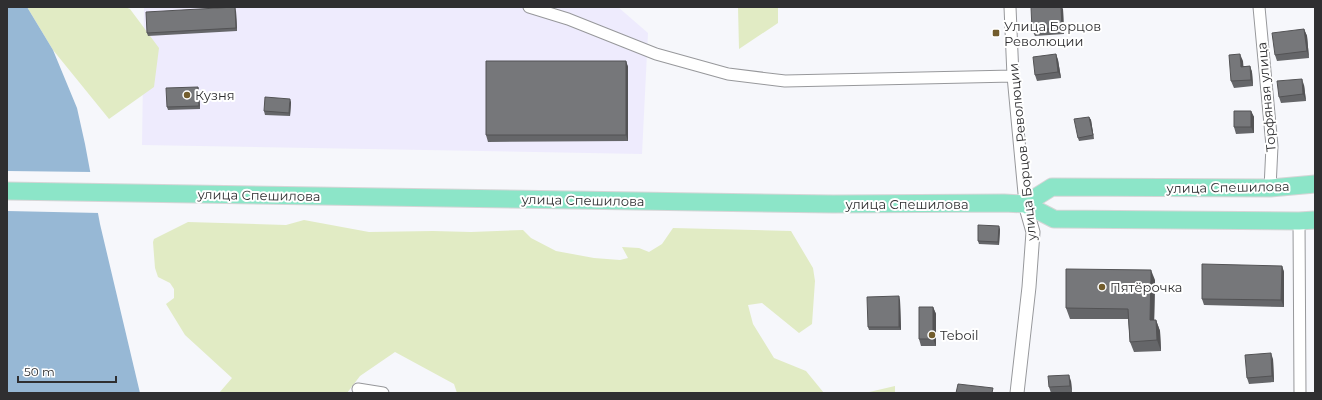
<svg xmlns="http://www.w3.org/2000/svg" width="1322" height="400" font-family="Montserrat,sans-serif">
	<style>
		.industrial { fill: #eeebfd }
		.green { fill: #e1ebc4 }
		.water { fill: #97b8d5 }
		.pier { fill: #f6f7fb }
		.lines { fill: none; stroke-linecap: round; stroke-linejoin: round }
		.minor-casing { stroke: #97989b; stroke-width: 13 }
		.tertiary-casing { stroke: #97989b; stroke-width: 15 }
		.primary-casing { stroke: #d5d5d6; stroke-width: 19 }
		.minor { stroke: #fff; stroke-width: 11 }
		.tertiary { stroke: #fff; stroke-width: 13 }
		.primary { stroke: #8ce5c8; stroke-width: 17 }
		.wall { fill: #656669 }
		.shaded-wall { fill: #535355 }
		.building { fill: #76777a; stroke: #535355 }
		.poi-dot { fill: #735d2d; stroke: #fff; stroke-width: 1.5 }
		.labels { text-anchor: middle; dominant-baseline: central; stroke-width: 4; stroke-linejoin: round; paint-order: stroke }
		.poi-label { font-size: 13px; fill: #2f2f31; stroke: #fff; text-anchor: start }
		.street-label { font-size: 13px; fill: #2f2f31; stroke: #fff }
	</style>
	<rect width="100%" height="100%" fill="#f6f7fb"/>
	<path class="industrial" d="M 144,7 L 618,7 L 648,33 L 642,154 L 142,145 Z"/>
	<path class="green" d="M 27,7 L 125,7 L 130,9 L 159,48 L 154,87 L 109,119 L 53,50 Z
		M 738,7 L 778,7 L 778,23 L 739,49 Z
		M 304,220 L 369,232 L 433,231 L 471,232 L 523,230 L 531,238 L 556,251 L 594,258 L 620,260 L 628,258 L 622,247 L 639,248 L 649,252 L 662,244 L 673,228 L 791,231 L 813,268 L 815,281 L 812,324 L 799,333 L 762,303 L 748,305 L 753,324 L 774,358 L 806,371 L 824,393 L 457,393 L 454,384 L 395,352 L 360,376 L 347,393 L 219,393 L 232,378 L 185,335 L 166,304 L 174,298 L 174,289 L 170,283 L 158,277 L 155,268 L 153,242 L 154,239 L 188,222 L 286,225 Z
		M 895,386 L 895,393 L 865,393 Z"/>
	<path class="water" d="M 7,7 L 27,7 L 53,50 L 77,108 L 85,144 L 100,224 L 140,393 L 7,393 Z"/>
	<path class="pier" d="M 7,171 L 92,172 L 100,213 L 7,211 Z"/>
	<g class="lines">
		<defs>
			<path id="minor" d="M 529,7 L 568,19 L 656,54 L 728,74 L 785,81 L 1013,76
				M 1010,7 L 1013,76 L 1025,204
				M 1259,7 L 1272,146 L 1270,188
				M 1299,221 L 1300,393
				M 358,389 L 383,393"/>
			<path id="tertiary" d="M 1017,393 L 1029,287 L 1033,232 L 1025,204"/>
			<path id="primary" d="M 7,191 L 833,204 L 1004,203 L 1025,204 L 1054,219 L 1299,221 L 1315,220
				M 1025,204 L 1052,187 L 1270,188 L 1315,184"/>
		</defs>
		<use href="#minor" class="minor-casing"/>
		<use href="#tertiary" class="tertiary-casing"/>
		<use href="#primary" class="primary-casing"/>
		<use href="#minor" class="minor"/>
		<use href="#tertiary" class="tertiary"/>
		<use href="#primary" class="primary"/>
	</g>
	<path class="wall" d="M 1063,9 L 1064,34 L 1035,36 L 1032,30 Z
		M 236,11 L 237,31 L 148,36 L 147,33 Z
		M 1304,29 L 1307,36 L 1309,58 L 1277,61 L 1275,55 Z
		M 1056,54 L 1058,60 L 1061,78 L 1037,81 L 1035,75 Z
		M 626,61 L 628,67 L 628,141 L 488,142 L 486,135 Z
		M 1243,61 L 1243,66 L 1250,66 L 1252,72 L 1253,86 L 1234,88 L 1231,81 Z
		M 1304,85 L 1306,101 L 1281,103 L 1279,97 Z
		M 198,87 L 199,91 L 200,109 L 168,110 L 167,107 Z
		M 291,102 L 290,116 L 265,115 L 264,111 Z
		M 1251,111 L 1254,117 L 1254,133 L 1236,134 L 1234,127 Z
		M 1089,117 L 1091,120 L 1094,139 L 1079,141 L 1078,138 Z
		M 1000,229 L 999,245 L 979,244 L 978,241 Z
		M 1282,266 L 1284,272 L 1284,307 L 1204,305 L 1202,299 Z
		M 1155,280 L 1154,320 L 1156,320 L 1160,331 L 1161,351 L 1134,352 L 1130,342 L 1128,319 L 1070,319 L 1066,308 Z
		M 900,300 L 901,330 L 869,330 L 868,327 Z
		M 933,307 L 936,314 L 936,346 L 921,346 L 919,339 Z
		M 1273,359 L 1274,382 L 1249,384 L 1247,378 Z
		M 1071,381 L 1072,392 L 1051,393 L 1049,387 Z"/>
	<path class="shaded-wall" d="M 235,7 L 236,11 L 237,31 L 236,28 Z
		M 1061,7 L 1062,7 L 1063,9 L 1064,34 L 1062,28 Z
		M 1304,29 L 1307,36 L 1309,58 L 1307,51 Z
		M 1056,54 L 1058,60 L 1061,78 L 1058,72 Z
		M 1240,54 L 1243,61 L 1244,73 L 1241,67 Z
		M 626,61 L 628,67 L 628,141 L 626,135 Z
		M 1250,66 L 1252,72 L 1253,86 L 1251,80 Z
		M 1302,79 L 1304,85 L 1306,101 L 1303,94 Z
		M 198,87 L 199,91 L 200,109 L 199,106 Z
		M 290,99 L 291,102 L 290,116 L 289,113 Z
		M 1251,111 L 1254,117 L 1254,133 L 1251,127 Z
		M 1089,117 L 1091,120 L 1094,139 L 1093,135 Z
		M 999,226 L 1000,229 L 999,245 L 998,242 Z
		M 1282,266 L 1284,272 L 1284,307 L 1281,300 Z
		M 1151,270 L 1155,280 L 1154,331 L 1150,320 Z
		M 899,296 L 900,300 L 901,330 L 899,327 Z
		M 933,307 L 936,314 L 936,346 L 933,339 Z
		M 1156,320 L 1160,331 L 1161,351 L 1157,340 Z
		M 1271,353 L 1273,359 L 1274,382 L 1272,376 Z
		M 1069,375 L 1071,381 L 1072,392 L 1070,386 Z"/>
	<path class="building" d="M 235,7 L 236,28 L 147,33 L 146,12 Z
		M 1031,7 L 1061,7 L 1062,28 L 1032,30 Z
		M 1304,29 L 1307,51 L 1275,55 L 1272,33 Z
		M 1056,54 L 1058,72 L 1035,75 L 1033,57 Z
		M 1240,54 L 1241,67 L 1250,66 L 1251,80 L 1231,81 L 1229,55 Z
		M 486,61 L 626,61 L 626,135 L 486,135 Z
		M 1302,79 L 1303,94 L 1279,97 L 1277,81 Z
		M 198,87 L 199,106 L 167,107 L 166,88 Z
		M 265,97 L 290,99 L 289,113 L 264,111 Z
		M 1234,111 L 1251,111 L 1251,127 L 1234,127 Z
		M 1089,117 L 1093,135 L 1078,138 L 1074,119 Z
		M 978,225 L 999,226 L 998,242 L 978,241 Z
		M 1202,264 L 1282,266 L 1281,300 L 1202,299 Z
		M 1066,269 L 1151,270 L 1150,320 L 1156,320 L 1157,340 L 1130,342 L 1128,309 L 1066,308 Z
		M 899,296 L 899,327 L 868,327 L 867,297 Z
		M 919,307 L 933,307 L 933,339 L 919,339 Z
		M 1271,353 L 1272,376 L 1247,378 L 1245,355 Z
		M 1069,375 L 1070,386 L 1049,387 L 1048,376 Z
		M 958,384 L 993,388 L 992,393 L 956,393 Z"/>
	<g class="poi-dot">
		<rect x="992" y="29" width="8" height="8" rx="2"/>
		<circle cx="187" cy="95" r="4"/>
		<circle cx="1102" cy="287" r="4"/>
		<circle cx="932" cy="335" r="4"/>
	</g>
	<g class="labels">
		<g class="poi-label">
			<text x="1004" y="26">Улица Борцов<tspan x="1004" dy="15">Революции</tspan></text>
			<text x="195" y="95">Кузня</text>
			<text x="1110" y="287">Пятёрочка</text>
			<text x="940" y="335">Teboil</text>
		</g>
		<g class="street-label">
			<text transform="translate(1266 97) rotate(-95)">Торфяная улица</text>
			<text transform="translate(1022 152) rotate(-96)">улица Борцов Революции</text>
			<text transform="translate(1228 187) rotate(-1)">улица Спешилова</text>
			<text transform="translate(259 195) rotate(1)">улица Спешилова</text>
			<text transform="translate(583 200) rotate(1)">улица Спешилова</text>
			<text x="907" y="204">улица Спешилова</text>
		</g>
	</g>
	<rect width="1322" height="400" fill="none" stroke="#2f2f31" stroke-width="16"/>
	<path d="M18 376v6h98v-6" fill="none" stroke="#2f2f31" stroke-width="2"/>
	<text x="24" y="376" font-size="12" fill="#2f2f31" stroke="#ffffff" stroke-width="3" paint-order="stroke">50 m</text>
</svg>
